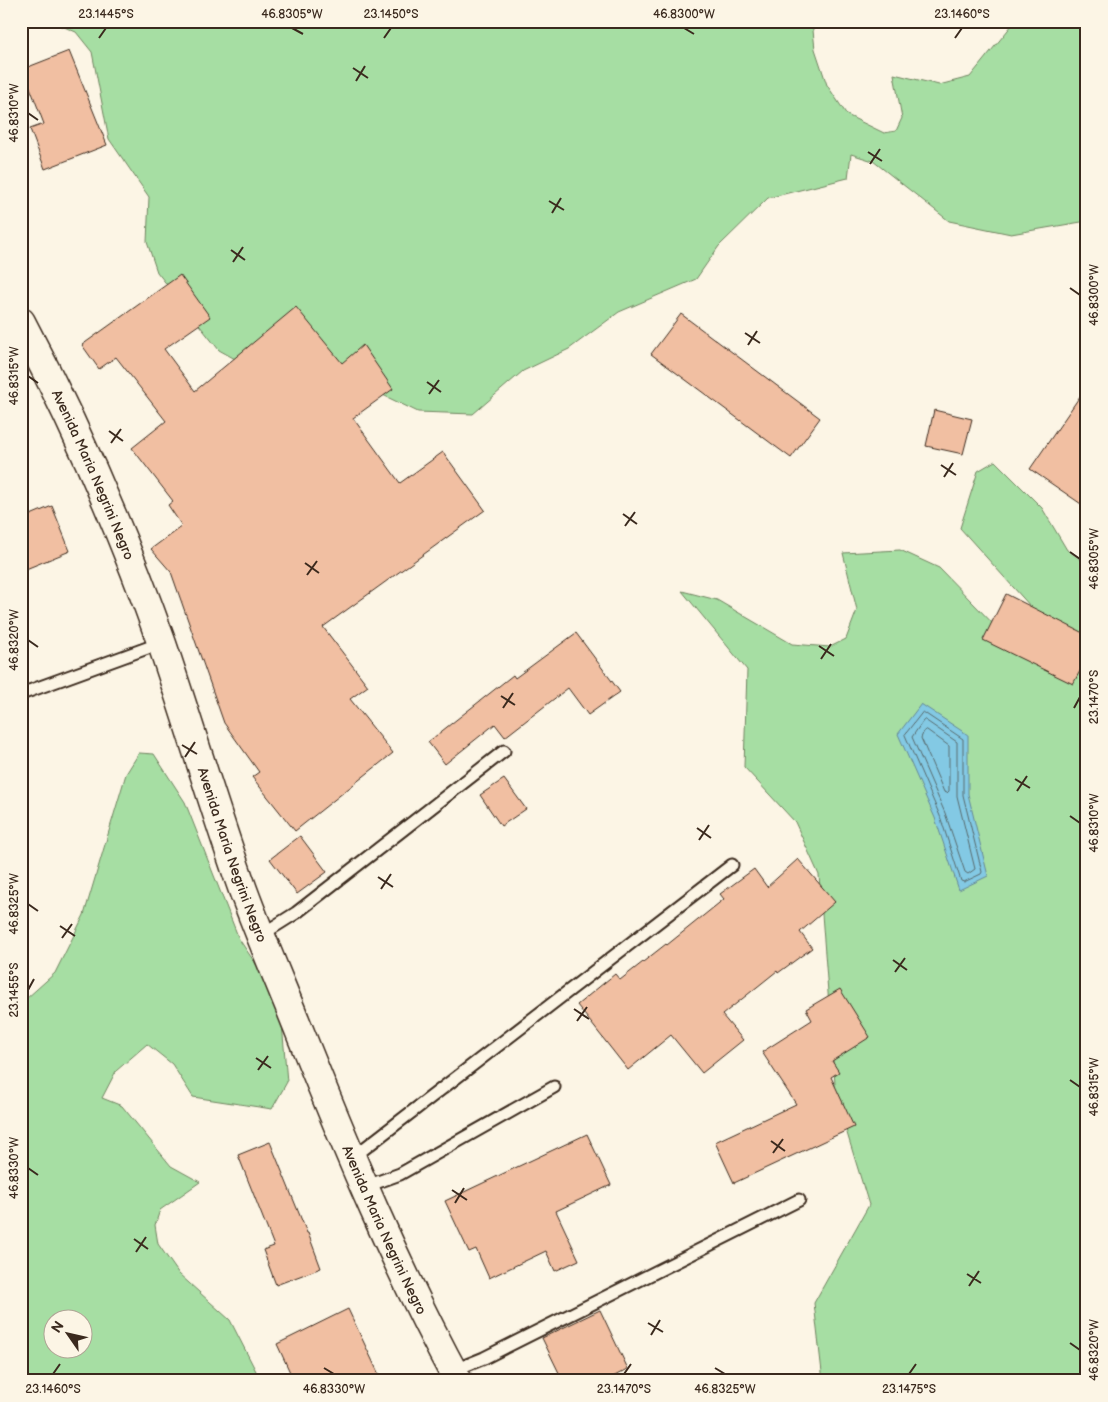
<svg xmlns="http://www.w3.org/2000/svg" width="1108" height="1402" font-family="'Balsamiq Sans',sans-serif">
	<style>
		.green { fill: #a6dea3; stroke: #708460; fill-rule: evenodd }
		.water { fill: #83c9e4; stroke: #668995 }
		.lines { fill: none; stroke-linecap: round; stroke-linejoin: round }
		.shore { stroke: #586a6d; stroke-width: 1 }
		.building { fill: #f1bfa2; stroke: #3b2a1e }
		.service-casing { stroke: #3b2a1e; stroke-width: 15 }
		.tertiary-casing { stroke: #3b2a1e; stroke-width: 31 }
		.service { stroke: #fcf5e5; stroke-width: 11 }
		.tertiary { stroke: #fcf5e5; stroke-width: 28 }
		.ticks { fill: none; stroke: #3b2a1e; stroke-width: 2 }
		.labels { text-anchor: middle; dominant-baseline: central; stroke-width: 4; stroke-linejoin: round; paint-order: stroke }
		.street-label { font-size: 14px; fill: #3b2a1e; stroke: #fcf5e5 }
		.neatline { fill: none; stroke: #3b2a1e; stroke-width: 2 }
		.ticks-label { font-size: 12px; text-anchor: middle; fill: #3b2a1e }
	</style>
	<rect width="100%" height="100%" fill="#fcf5e5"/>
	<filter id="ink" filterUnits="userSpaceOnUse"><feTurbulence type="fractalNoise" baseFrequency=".02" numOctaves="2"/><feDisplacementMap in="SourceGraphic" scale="10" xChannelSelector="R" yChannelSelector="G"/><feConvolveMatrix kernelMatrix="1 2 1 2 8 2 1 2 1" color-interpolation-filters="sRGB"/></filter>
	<g filter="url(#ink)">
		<path class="green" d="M 50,21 L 812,21 L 815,49 L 827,85 L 847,115 L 884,133 L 896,131 L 902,118 L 894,74 L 939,85 L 970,77 L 1012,25 L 1011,21 L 1087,21 L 1087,221 L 1011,234 L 949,221 L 873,161 L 851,154 L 848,178 L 768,198 L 719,246 L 696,279 L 619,312 L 569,349 L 523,371 L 473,414 L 418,412 L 356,382 L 269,378 L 219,350 L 157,272 L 147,242 L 149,197 L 109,139 L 92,52 L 76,32 Z
			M 995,461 L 1042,508 L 1067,550 L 1087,564 L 1087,1381 L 823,1381 L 814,1303 L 869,1205 L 836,1097 L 819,875 L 795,822 L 744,767 L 747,670 L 682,591 L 717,600 L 792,644 L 830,647 L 846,639 L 857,610 L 843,553 L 900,550 L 939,568 L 1005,636 L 1040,617 L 960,528 L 978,471 Z
			M 139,753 L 154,754 L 185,802 L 239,939 L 280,1000 L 287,1082 L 272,1109 L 193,1097 L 172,1064 L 147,1044 L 116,1071 L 102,1098 L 122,1106 L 171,1166 L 200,1182 L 160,1210 L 155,1225 L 158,1244 L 179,1274 L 230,1320 L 261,1381 L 21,1381 L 21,999 L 27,998 L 55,973 L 84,915 L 126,774 ZM 52,1320 L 82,1320 L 82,1350 L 52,1350 Z"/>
		<path class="water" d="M 921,704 L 968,735 L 968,794 L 988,876 L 959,890 L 935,818 L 898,734 Z"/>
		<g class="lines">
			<path class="shore" d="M 923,712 L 963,739 L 963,795 L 982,872 L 981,874 L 964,882 L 961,881 L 940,816 L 905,735 Z
				M 925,720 L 957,742 L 957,796 L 975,869 L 968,874 L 965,872 L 945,813 L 912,737 L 923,721 Z
				M 927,730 L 949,746 L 949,791 L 947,793 L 944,792 L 921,738 L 924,731 Z"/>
		</g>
		<path class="building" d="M 69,51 L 107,145 L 45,169 L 30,129 L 44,124 L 23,69 Z
			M 180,275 L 210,317 L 164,349 L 195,391 L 296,307 L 342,363 L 363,345 L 393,389 L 353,418 L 400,483 L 443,452 L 485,510 L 323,627 L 368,686 L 350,699 L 393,753 L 295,831 L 252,777 L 259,772 L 224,723 L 171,572 L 151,549 L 182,526 L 168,505 L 173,501 L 132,448 L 166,421 L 116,357 L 99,369 L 82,345 Z
			M 681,314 L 820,418 L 791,458 L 651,354 Z
			M 1087,386 L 1087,508 L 1030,469 Z
			M 934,410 L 972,419 L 963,454 L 926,446 Z
			M 52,506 L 70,551 L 21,571 L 21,519 Z
			M 1006,594 L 1087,635 L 1087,658 L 1073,684 L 983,640 Z
			M 576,633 L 620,692 L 588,715 L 568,688 L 505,737 L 495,724 L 445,764 L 428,742 L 513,675 L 515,678 Z
			M 504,779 L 526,809 L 501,826 L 480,795 Z
			M 300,836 L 327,872 L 297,894 L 270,859 Z
			M 798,859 L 835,902 L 800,932 L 812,948 L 778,973 L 777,971 L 722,1015 L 743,1040 L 702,1073 L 671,1035 L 628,1070 L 577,1005 L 615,974 L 620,980 L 666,944 L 667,945 L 724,899 L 720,894 L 754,869 L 767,887 Z
			M 840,989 L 870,1037 L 832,1061 L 839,1072 L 831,1077 L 854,1127 L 734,1183 L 715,1142 L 796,1104 L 762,1052 L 812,1020 L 806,1009 Z
			M 587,1134 L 611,1185 L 556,1211 L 579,1260 L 555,1271 L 546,1251 L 489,1278 L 476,1249 L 469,1252 L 445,1201 Z
			M 270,1142 L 307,1233 L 308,1233 L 321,1268 L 276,1285 L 263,1250 L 274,1246 L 238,1155 Z
			M 348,1309 L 382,1381 L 294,1381 L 277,1344 Z
			M 600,1310 L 628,1369 L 605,1381 L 563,1381 L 542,1338 Z"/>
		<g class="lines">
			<defs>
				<path id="service" d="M 21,694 L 161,643
					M 261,935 L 296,913 L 504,751
					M 352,1158 L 732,865
					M 364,1187 L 400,1174 L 554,1087
					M 452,1371 L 484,1358 L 799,1200"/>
				<g id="tertiary">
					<path id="s1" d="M 21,322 C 76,426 123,534 162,644 C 190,726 214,809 243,890 C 261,939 282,987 301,1035 C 348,1152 397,1269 458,1381"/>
				</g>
			</defs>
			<use href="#service" class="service-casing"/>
			<use href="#tertiary" class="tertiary-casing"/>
			<use href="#service" class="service"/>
			<use href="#tertiary" class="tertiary"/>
		</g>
	</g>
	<path class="ticks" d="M 292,28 L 303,34M 684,28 L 694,34M 99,38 L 106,28M 384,38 L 391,28M 955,38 L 962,28M 353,68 L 368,78M 356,81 L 365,66M 28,113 L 38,120M 868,152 L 882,161M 870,164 L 880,149M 549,201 L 564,210M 552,213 L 561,198M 231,250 L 245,260M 233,262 L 243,247M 1070,288 L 1080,295M 745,333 L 760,343M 748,345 L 757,331M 28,376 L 38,383M 427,382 L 441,392M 429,394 L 439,380M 109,431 L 123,441M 111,443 L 121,429M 941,465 L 956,475M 944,477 L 953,463M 623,514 L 637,524M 625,526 L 635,512M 1070,552 L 1080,559M 305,563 L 319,573M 307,575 L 317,561M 28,640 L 38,647M 819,646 L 834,656M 821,659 L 831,644M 501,696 L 515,705M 503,708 L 513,693M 1074,708 L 1080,697M 182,745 L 197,754M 185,757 L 195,742M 1015,779 L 1030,788M 1017,791 L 1027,776M 1070,816 L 1080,823M 697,828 L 711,838M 699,840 L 709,825M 378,877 L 393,887M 381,889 L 391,874M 28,904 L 38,911M 60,926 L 75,936M 62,938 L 72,924M 893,960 L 907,970M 895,972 L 905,958M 28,990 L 34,979M 574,1009 L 589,1019M 577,1021 L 587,1007M 256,1058 L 271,1068M 258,1070 L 268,1056M 1070,1080 L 1080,1087M 771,1141 L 785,1151M 773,1153 L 783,1139M 28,1168 L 38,1175M 452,1190 L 467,1200M 455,1203 L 464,1188M 134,1239 L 148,1249M 136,1252 L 146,1237M 967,1274 L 981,1283M 969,1286 L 979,1271M 648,1323 L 663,1332M 651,1335 L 660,1320M 1070,1343 L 1080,1350M 324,1368 L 334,1374M 715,1368 L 725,1374M 53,1374 L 60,1364M 624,1374 L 631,1364M 909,1374 L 916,1364"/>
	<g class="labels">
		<g class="street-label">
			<text stroke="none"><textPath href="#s1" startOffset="169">Avenida Maria Negrini Negro</textPath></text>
			<text stroke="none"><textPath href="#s1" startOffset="574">Avenida Maria Negrini Negro</textPath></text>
			<text stroke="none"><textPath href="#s1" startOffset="979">Avenida Maria Negrini Negro</textPath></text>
		</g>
	</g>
	<rect width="1108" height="1402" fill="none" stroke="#fcf5e5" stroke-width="55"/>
	<g transform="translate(68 1334) rotate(304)"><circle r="24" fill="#fcf5e5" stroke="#afa495"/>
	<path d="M0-4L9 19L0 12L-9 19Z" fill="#3b2a1e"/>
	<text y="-8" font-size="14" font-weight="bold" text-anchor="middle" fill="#3b2a1e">N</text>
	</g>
	<rect x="28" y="28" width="1052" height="1346" class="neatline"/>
	<g class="ticks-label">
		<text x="106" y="18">23.1445°S</text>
		<text x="292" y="18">46.8305°W</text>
		<text x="391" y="18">23.1450°S</text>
		<text x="684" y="18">46.8300°W</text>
		<text x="962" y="18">23.1460°S</text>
		<text transform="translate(14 113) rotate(-90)" y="4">46.8310°W</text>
		<text transform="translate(1094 295) rotate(-90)" y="4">46.8300°W</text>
		<text transform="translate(14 376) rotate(-90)" y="4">46.8315°W</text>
		<text transform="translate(1094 559) rotate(-90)" y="4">46.8305°W</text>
		<text transform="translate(14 640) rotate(-90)" y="4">46.8320°W</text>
		<text transform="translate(1094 697) rotate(-90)" y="4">23.1470°S</text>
		<text transform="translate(1094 823) rotate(-90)" y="4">46.8310°W</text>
		<text transform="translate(14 904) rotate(-90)" y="4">46.8325°W</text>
		<text transform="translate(14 990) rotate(-90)" y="4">23.1455°S</text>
		<text transform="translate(1094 1087) rotate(-90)" y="4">46.8315°W</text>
		<text transform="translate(14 1168) rotate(-90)" y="4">46.8330°W</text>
		<text transform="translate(1094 1350) rotate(-90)" y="4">46.8320°W</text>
		<text x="53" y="1393">23.1460°S</text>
		<text x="334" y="1393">46.8330°W</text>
		<text x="624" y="1393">23.1470°S</text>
		<text x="725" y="1393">46.8325°W</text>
		<text x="909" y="1393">23.1475°S</text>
	</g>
</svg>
